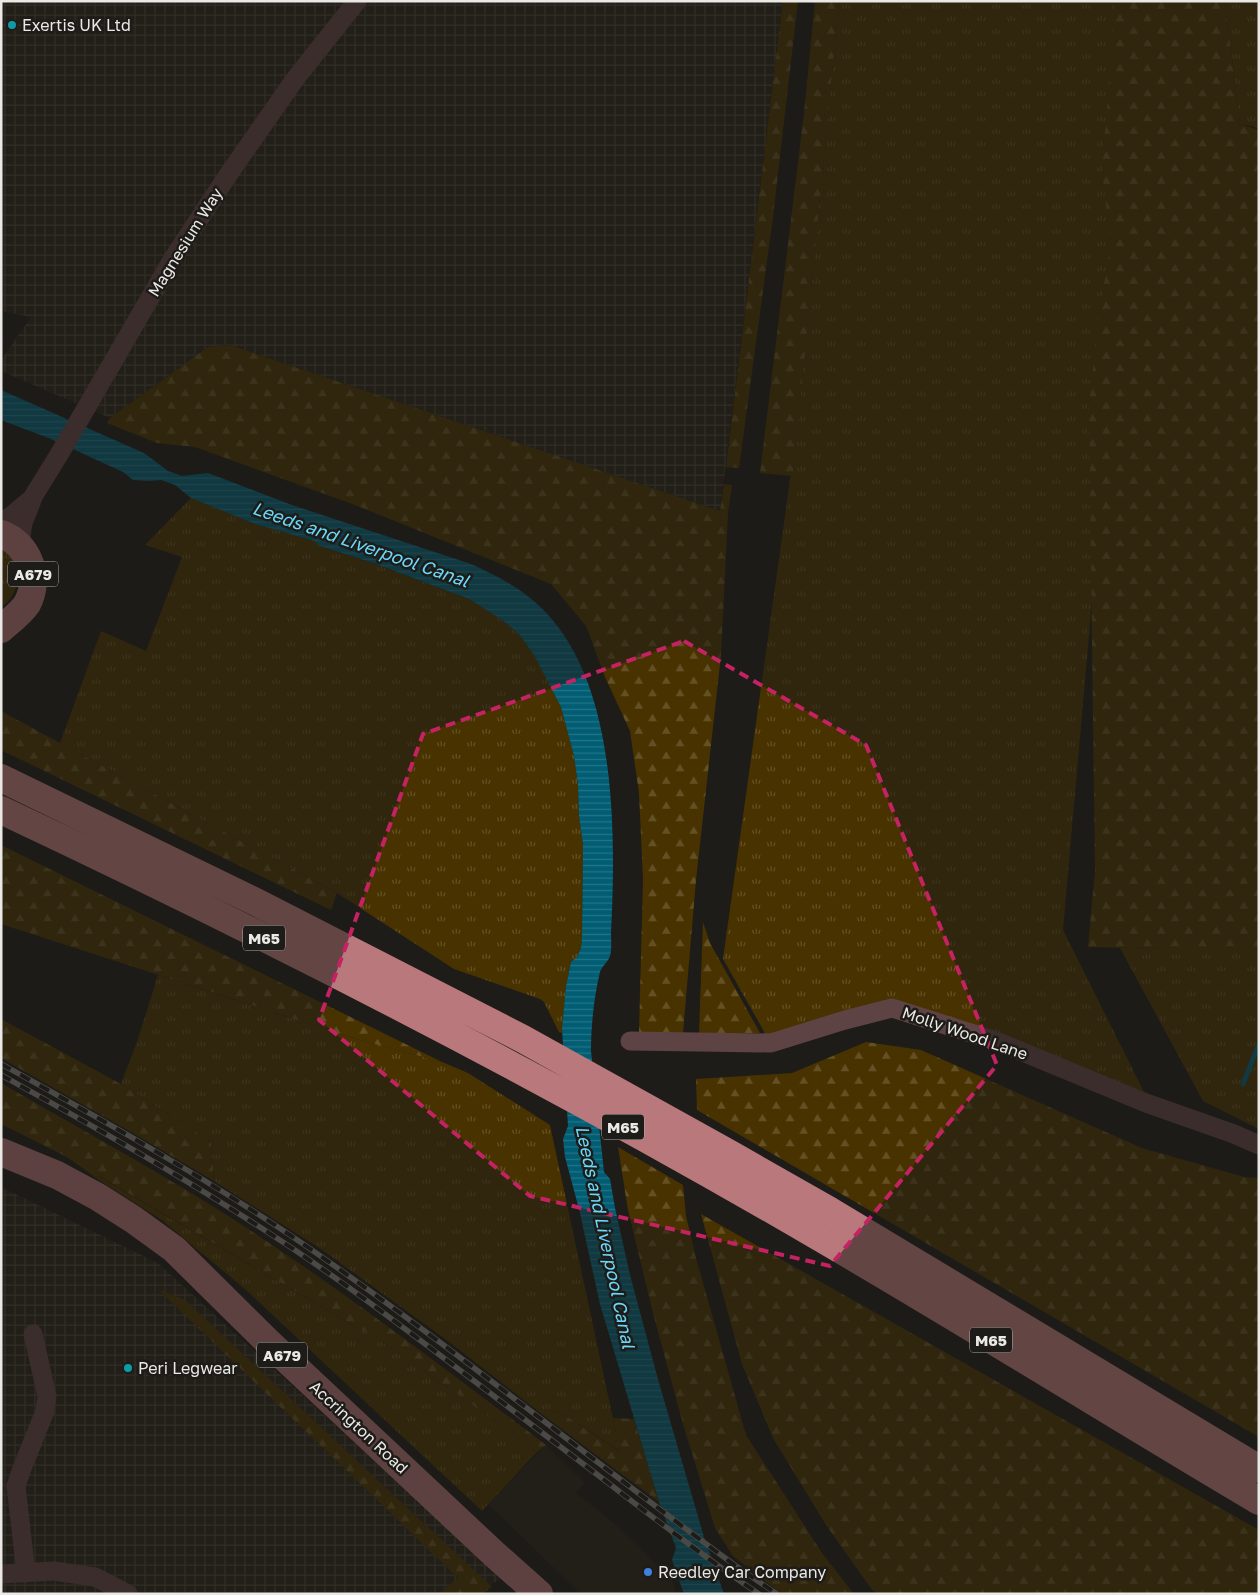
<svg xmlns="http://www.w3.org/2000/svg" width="1260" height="1595" font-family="'Golos Text',sans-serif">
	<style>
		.built { fill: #282319 }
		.industrial { fill: url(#industrial-grid) }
		.grass { fill: url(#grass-tufts) }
		.forest { fill: url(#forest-firs) }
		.water { fill: url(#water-rules) }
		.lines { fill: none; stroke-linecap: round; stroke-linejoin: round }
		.stream { stroke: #005d73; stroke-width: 5 }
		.minor { stroke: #5e4344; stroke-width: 19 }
		.trunk { stroke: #ac7074; stroke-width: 28 }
		.motorway { stroke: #b9787b; stroke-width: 28 }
		.rail-casing { stroke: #83817d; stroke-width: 5.5 }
		.rail { stroke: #1e1c18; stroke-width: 4; stroke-dasharray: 11; stroke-linecap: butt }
		.marked { fill: none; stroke: #c42262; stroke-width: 4; stroke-dasharray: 10 6; stroke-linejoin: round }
		.culture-dot { fill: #0f9aa8; stroke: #1e1c18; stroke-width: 2 }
		.shop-dot { fill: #3f7fe0; stroke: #1e1c18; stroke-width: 2 }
		.labels { text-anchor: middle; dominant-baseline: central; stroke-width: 5; stroke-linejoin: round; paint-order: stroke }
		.shield { fill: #1e1c18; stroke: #adaca8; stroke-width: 1 }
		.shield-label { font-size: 15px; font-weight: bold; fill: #eae9e6 }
		.poi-label { font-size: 16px; fill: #eae9e6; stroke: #1e1c18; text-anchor: start }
		.street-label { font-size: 16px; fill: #eae9e6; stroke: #1e1c18 }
		.water-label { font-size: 18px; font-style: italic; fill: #6ad8fb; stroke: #1e1c18 }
	</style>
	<defs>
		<pattern id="industrial-grid" width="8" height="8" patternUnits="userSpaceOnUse" patternTransform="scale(1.25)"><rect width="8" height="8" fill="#282319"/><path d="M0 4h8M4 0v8" fill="none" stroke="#47433a"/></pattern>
		<pattern id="grass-tufts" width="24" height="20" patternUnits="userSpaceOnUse" patternTransform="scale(1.25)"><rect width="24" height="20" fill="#483200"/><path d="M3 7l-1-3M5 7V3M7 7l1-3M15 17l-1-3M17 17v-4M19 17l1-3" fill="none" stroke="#635025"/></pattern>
		<pattern id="forest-firs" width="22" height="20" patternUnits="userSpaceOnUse" patternTransform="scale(1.25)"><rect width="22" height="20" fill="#483200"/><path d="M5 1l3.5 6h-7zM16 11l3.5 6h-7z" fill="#635025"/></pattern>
		<pattern id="water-rules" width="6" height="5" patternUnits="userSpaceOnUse" patternTransform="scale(1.25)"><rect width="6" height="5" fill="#005d73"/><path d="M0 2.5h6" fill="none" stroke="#257487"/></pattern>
	</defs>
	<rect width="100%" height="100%" fill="#1e1c18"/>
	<path class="built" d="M 546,1445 L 585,1483 L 576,1493 L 615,1524 L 664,1572 L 673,1582 L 676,1594 L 581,1594 L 488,1504 Z"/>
	<path class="industrial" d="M 1,1 L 783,1 L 720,511 L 230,345 L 208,347 L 110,418 L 1,371 L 1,360 L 31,317 L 1,311 Z
		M 1,1187 L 158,1263 L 503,1578 L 472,1594 L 1,1594 Z"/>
	<path class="grass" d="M 839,1 L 1118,1 L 1106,442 L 1063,930 L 1144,1092 L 980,1029 L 877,1003 L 766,1035 L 723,959 L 797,430 Z
		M 1225,1 L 1259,1 L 1259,128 L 1240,124 Z
		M 191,498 L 255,524 L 314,541 L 320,546 L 372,563 L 469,599 L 502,620 L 519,634 L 534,654 L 561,707 L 574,756 L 578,785 L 579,816 L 583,845 L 582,936 L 581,948 L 577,957 L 571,962 L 566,986 L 562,1033 L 559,1032 L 544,1002 L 540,999 L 454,969 L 337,893 L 60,743 L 101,631 L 146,651 L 182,557 L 145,545 Z
		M 1,546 C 6,551 12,556 15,561 C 22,577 16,598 1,607 Z
		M 1120,948 L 1259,949 L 1259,1129 L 1203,1101 Z
		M 158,975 L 356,1039 L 442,1062 L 468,1073 L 550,1125 L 620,1451 L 557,1410 L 547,1418 L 448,1341 L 321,1249 L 214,1181 L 211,1142 L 121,1084 L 138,1039 Z
		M 98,1176 L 382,1342 L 452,1390 L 537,1452 L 482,1511 L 245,1289 L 163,1221 L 96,1178 Z"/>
	<path class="forest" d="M 783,1 L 798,1 L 773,217 L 739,468 L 726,467 Z
		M 815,1 L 839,1 L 793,476 L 760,473 L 804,113 Z
		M 1115,1 L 1225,1 L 1240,124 L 1259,130 L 1259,951 L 1088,947 L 1095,870 L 1089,407 L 1098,317 L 1111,245 L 1102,172 Z
		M 230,345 L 720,511 L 724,484 L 732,485 L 728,513 L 721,655 L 696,880 L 683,1033 L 639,1032 L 643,879 L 639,793 L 630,731 L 605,677 L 586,626 L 551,584 L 355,505 L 195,447 L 157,443 L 107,423 L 110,418 L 208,347 Z
		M 1,711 L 337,893 L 331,910 L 1,750 Z
		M 1,845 L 442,1062 L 356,1039 L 1,924 Z
		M 703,922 L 710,943 L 760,1033 L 699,1033 Z
		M 1,1019 L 121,1084 L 211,1142 L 214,1181 L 131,1132 L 1,1058 Z
		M 866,1042 L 921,1050 L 1142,1148 L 1244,1177 L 1259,1178 L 1259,1437 L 697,1110 L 696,1079 L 792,1073 Z
		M 1,1083 C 68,1122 136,1159 201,1199 C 321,1273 433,1360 546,1445 L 537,1452 L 452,1390 L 382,1342 L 99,1176 L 96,1178 L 67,1157 L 1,1124 Z
		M 618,1147 L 683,1185 L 686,1216 L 696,1258 L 746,1435 L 822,1553 L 854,1594 L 782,1594 L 733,1556 L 715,1528 L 683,1424 L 653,1313 L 628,1210 Z
		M 701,1214 L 1259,1530 L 1259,1594 L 877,1594 L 870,1587 L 826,1525 L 773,1438 L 742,1364 Z
		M 158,1289 L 185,1300 L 492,1587 L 482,1594 L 439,1594 L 458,1578 Z
		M 557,1410 L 619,1451 L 613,1418 L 634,1419 L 659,1502 L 547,1418 Z"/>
	<path class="water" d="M 1,390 L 144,453 L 168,471 L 182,476 L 208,473 L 292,505 L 471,564 C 500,577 528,592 549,616 C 605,678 613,785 613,865 C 613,888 612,910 611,933 C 611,940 612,949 610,956 C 608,962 602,966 600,972 C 594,997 591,1025 591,1051 L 604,1172 L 610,1179 L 615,1208 L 630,1275 L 659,1383 L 704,1537 L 724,1594 L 684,1594 L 672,1560 L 676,1548 L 659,1502 L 600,1304 L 579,1209 L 565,1157 L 563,1139 L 568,1126 L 562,1029 L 566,986 L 571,962 L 577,957 L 581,948 L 582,936 L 583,845 L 579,816 L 578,785 L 574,756 L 561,707 L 534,655 L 519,634 L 502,620 L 469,599 L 373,563 L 320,546 L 314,541 L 255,524 L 191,498 L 175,485 L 161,480 L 149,481 L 133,480 L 123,472 L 51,439 L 1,420 Z"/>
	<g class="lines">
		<path class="stream" d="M 1243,1084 L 1259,1044"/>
		<path class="minor" d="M 1,522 L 11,516 L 30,500
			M 23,549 L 21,535 L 23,523 L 34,495 L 60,453 L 172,260 L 226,178 L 295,79 L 357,1
			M 630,1041 L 771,1043 L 845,1020 L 892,1008 L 996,1041 L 1146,1103 L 1234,1134 L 1259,1145
			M 26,1573 L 16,1486 L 21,1471 L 45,1411 L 47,1396 L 33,1334
			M 1,1574 L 54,1571 L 95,1577 L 128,1594"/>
		<path class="trunk" d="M 1,534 C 29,544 41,578 27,604 C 20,614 10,621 1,629
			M 1,1152 L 57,1175 L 98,1197 L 134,1220 L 174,1249 L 268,1342 L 493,1553 L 539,1594"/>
		<path class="motorway" d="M 1,778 L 258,903 L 523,1039 L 730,1154 L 830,1211 L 1259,1469
			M 1,810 C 279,941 554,1082 819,1237 C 967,1323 1112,1414 1259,1501"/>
		<defs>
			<path id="rail" d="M 1,1064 C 99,1118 197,1173 290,1235 C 443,1339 587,1457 736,1566 L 777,1594
				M 1,1075 C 120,1141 238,1208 348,1287 C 434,1349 518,1415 603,1479 C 654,1518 705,1558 759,1594"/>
		</defs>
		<use href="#rail" class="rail-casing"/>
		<use href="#rail" class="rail"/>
	</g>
	<path d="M0 0H1260V1595H0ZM 684,641 L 866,745 L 997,1065 L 830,1266 L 530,1196 L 319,1020 L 423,734 Z" fill="#1e1c18" fill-opacity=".55" fill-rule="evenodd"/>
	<path class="marked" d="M 684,641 L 866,745 L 997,1065 L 830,1266 L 530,1196 L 319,1020 L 423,734 Z"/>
	<g class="culture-dot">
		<circle cx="12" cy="25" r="5"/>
		<circle cx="128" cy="1368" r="5"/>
	</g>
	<circle class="shop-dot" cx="648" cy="1572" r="5"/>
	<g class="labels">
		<g class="shield">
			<rect x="8" y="561.5" width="50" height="25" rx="4"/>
			<rect x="243" y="925.5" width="42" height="25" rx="4"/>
			<rect x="602" y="1114.5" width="42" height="25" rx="4"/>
			<rect x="970" y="1327.5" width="42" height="25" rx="4"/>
			<rect x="257" y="1342.5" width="50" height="25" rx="4"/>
		</g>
		<g class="shield-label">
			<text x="33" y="574">A679</text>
			<text x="264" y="938">M65</text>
			<text x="623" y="1127">M65</text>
			<text x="991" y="1340">M65</text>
			<text x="282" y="1355">A679</text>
		</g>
		<g class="poi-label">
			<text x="22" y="25">Exertis UK Ltd</text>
			<text x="138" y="1368">Peri Legwear</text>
			<text x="658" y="1572">Reedley Car Company</text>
		</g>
		<g class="street-label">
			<text transform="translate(185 242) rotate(-58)">Magnesium Way</text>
			<text transform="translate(965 1033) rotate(19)">Molly Wood Lane</text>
			<text transform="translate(359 1427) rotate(43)">Accrington Road</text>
		</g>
		<g class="water-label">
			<text transform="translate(361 544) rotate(19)">Leeds and Liverpool Canal</text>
			<text transform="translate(606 1237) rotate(78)">Leeds and Liverpool Canal</text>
		</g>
	</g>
	<rect width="1260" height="1595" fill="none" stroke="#eae9e6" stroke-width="5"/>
</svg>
